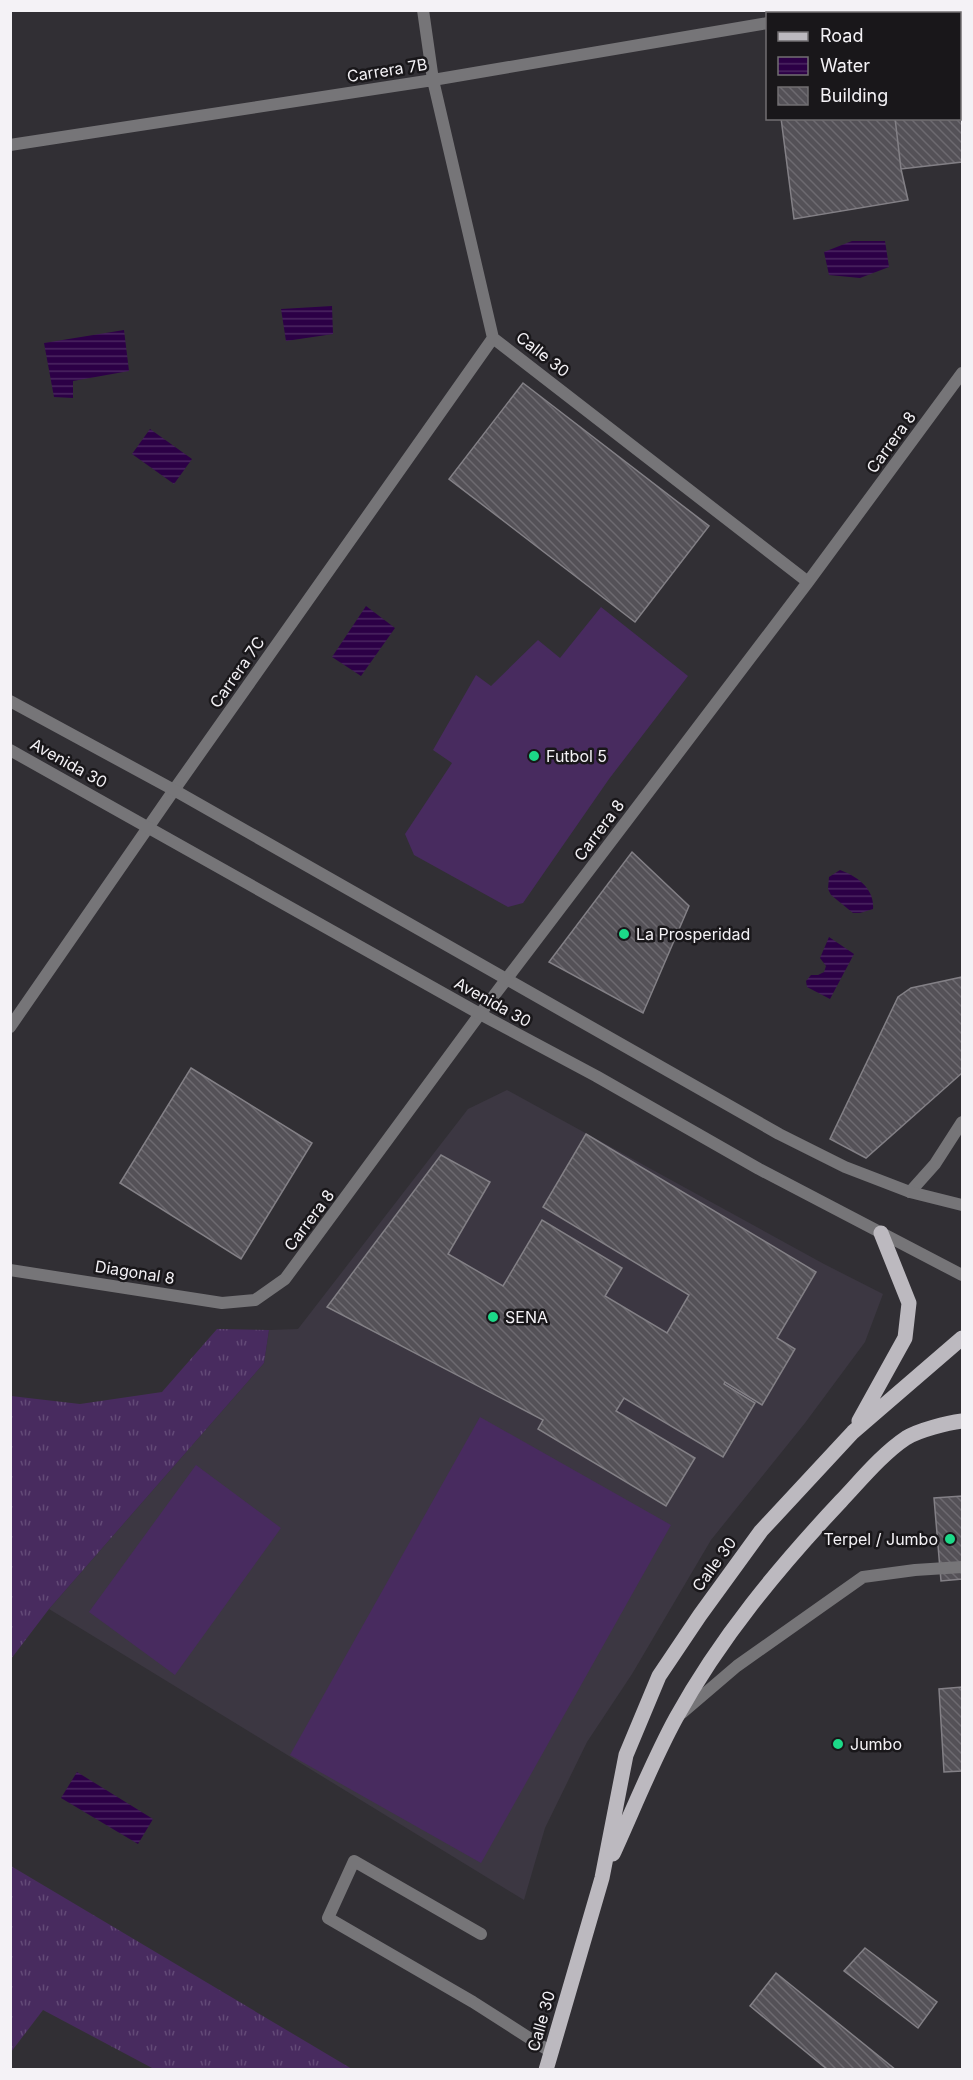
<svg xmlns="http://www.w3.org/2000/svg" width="973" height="2080" font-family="Inter,sans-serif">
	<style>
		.built { fill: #3c3742 }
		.grass { fill: url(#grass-tufts) }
		.garden { fill: #482b5f }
		.water { fill: url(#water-rules) }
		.building { fill: url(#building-back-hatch); stroke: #838086; stroke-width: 1.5 }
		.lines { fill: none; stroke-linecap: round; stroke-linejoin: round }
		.service { stroke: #767578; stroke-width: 12 }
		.minor { stroke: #767578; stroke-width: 12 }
		.tertiary { stroke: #767578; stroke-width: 12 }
		.primary { stroke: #bcb9bf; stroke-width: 15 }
		.poi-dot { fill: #1cd988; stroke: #19171a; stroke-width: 2 }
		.labels { text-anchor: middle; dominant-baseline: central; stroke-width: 5; stroke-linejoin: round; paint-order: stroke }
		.street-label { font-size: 16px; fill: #f4f2f6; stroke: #19171a }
		.poi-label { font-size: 16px; fill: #f4f2f6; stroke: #19171a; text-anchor: start }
	</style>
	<defs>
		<pattern id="grass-tufts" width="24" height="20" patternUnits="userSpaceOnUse" patternTransform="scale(1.5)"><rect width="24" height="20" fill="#482b5f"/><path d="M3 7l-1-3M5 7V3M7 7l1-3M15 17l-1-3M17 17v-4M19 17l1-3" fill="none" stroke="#634a77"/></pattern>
		<pattern id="water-rules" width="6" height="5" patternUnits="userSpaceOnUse" patternTransform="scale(1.5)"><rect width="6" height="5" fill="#2c0046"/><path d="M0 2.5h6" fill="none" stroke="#4b2661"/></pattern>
		<pattern id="building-back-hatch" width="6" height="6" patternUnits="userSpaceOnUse" patternTransform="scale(1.5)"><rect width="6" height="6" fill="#545157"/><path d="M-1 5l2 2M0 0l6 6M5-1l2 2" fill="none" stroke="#6d6a70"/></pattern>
	</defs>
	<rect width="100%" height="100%" fill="#312f34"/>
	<path class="built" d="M 507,1090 L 824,1264 L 883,1294 L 865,1342 L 805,1423 L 711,1540 L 632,1674 L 587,1742 L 545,1828 L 524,1900 L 49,1609 L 264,1363 L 269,1330 L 298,1329 L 468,1109 Z"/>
	<path class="grass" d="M 217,1329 L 269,1330 L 264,1363 L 49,1609 L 11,1659 L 11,1396 L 80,1404 L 162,1392 Z
		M 11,1866 L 352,2069 L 154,2069 L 43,2010 L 11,2052 Z"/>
	<path class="garden" d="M 601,607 L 688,676 L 609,779 L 523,903 L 508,907 L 414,855 L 405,834 L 452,763 L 433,750 L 476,675 L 491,686 L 538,640 L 560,658 Z
		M 480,1417 L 671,1525 L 481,1863 L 290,1755 Z
		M 196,1465 L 281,1528 L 175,1675 L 89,1612 Z"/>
	<path class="water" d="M 852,241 L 885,241 L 889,267 L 860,278 L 829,275 L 824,252 Z
		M 332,306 L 333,334 L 286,341 L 281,309 Z
		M 124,330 L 129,371 L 73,381 L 73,398 L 54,397 L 44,343 Z
		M 150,429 L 192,459 L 174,484 L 132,454 Z
		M 366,606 L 395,628 L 361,676 L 332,657 Z
		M 840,870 C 857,876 875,889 873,909 L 860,913 L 853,913 L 831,895 L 828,889 L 829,877 Z
		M 829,937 L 854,954 L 830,999 L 807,987 L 806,981 L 811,975 L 818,975 L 824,972 L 826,966 L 820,958 Z
		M 77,1772 L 153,1819 L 138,1844 L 61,1798 Z"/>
	<path class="building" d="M 962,44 L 962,162 L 901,169 L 895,118 L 960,118 L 960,45 Z
		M 781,118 L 895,118 L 901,169 L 908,200 L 794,219 Z
		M 523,383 L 709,526 L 635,622 L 449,479 Z
		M 632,852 L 689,906 L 643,1013 L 549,962 Z
		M 962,977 L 962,1073 L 866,1158 L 830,1139 L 898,997 L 911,988 Z
		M 191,1068 L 312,1143 L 241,1259 L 120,1183 Z
		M 586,1134 L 816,1272 L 777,1338 L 795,1349 L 762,1405 L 725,1382 L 724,1384 L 755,1403 L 723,1457 L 624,1398 L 616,1411 L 695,1458 L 666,1506 L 538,1429 L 543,1420 L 327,1307 L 441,1155 L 490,1182 L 448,1254 L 503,1286 L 542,1220 L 622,1268 L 605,1296 L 667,1333 L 689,1295 L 543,1207 Z
		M 962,1496 L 962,1579 L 941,1581 L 934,1498 Z
		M 962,1687 L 962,1771 L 944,1772 L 939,1689 Z
		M 865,1948 L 937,2002 L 918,2028 L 844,1971 Z
		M 776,1973 L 896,2070 L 828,2070 L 750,2006 Z"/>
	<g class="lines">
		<path class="service" d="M 910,1192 L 935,1164 L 962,1122
			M 682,1713 L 737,1666 L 863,1577 L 915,1570 L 962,1567
			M 481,1934 L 354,1861 L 328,1918 L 473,2002 L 551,2052"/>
		<path class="minor" d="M 423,10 L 433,80 L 493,338 L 808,582
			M 823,14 L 840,10
			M 10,145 L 433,80 L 768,23
			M 10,1027 L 174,790 L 493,338
			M 10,1270 L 222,1303 L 255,1300 L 285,1279 L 480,1014 L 808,582 L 962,373"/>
		<path class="tertiary" d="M 10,701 L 174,790 L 779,1134 L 845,1167 L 910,1192 L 962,1205
			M 10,750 L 480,1014 L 596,1076 L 759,1169 L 962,1275"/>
		<path class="primary" d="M 859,1421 L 905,1338 L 909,1303 L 881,1233
			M 613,1854 C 634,1808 652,1762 676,1718 C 720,1638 779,1567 841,1501 C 860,1481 882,1454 906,1438 C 919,1430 947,1423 962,1421
			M 546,2070 L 602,1878 L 626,1755 L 659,1676 L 700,1615 L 761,1531 L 853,1432 L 962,1338"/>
	</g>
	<g class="poi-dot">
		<circle cx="534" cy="756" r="6"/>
		<circle cx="624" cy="934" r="6"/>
		<circle cx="493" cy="1317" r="6"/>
		<circle cx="950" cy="1539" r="6"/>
		<circle cx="838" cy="1744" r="6"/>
	</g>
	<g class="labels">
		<g class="street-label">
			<text transform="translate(387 70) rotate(-9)">Carrera 7B</text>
			<text transform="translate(543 354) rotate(38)">Calle 30</text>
			<text transform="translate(891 442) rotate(-54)">Carrera 8</text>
			<text transform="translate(237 672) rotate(-55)">Carrera 7C</text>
			<text transform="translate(69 763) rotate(29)">Avenida 30</text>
			<text transform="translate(599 830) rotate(-53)">Carrera 8</text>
			<text transform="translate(493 1002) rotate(29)">Avenida 30</text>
			<text transform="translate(309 1220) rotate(-53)">Carrera 8</text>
			<text transform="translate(135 1272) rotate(9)">Diagonal 8</text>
			<text transform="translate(714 1564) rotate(-54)">Calle 30</text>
			<text transform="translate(541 2021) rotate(-74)">Calle 30</text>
		</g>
		<g class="poi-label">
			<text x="546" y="756">Futbol 5</text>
			<text x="636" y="934">La Prosperidad</text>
			<text x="505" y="1317">SENA</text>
			<text x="938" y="1539" text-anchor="end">Terpel / Jumbo</text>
			<text x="850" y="1744">Jumbo</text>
		</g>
	</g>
	<rect width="973" height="2080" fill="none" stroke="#f4f2f6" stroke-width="24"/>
	<rect x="766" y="12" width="195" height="108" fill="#19171a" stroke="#716f72" stroke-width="1.5"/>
	<rect x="778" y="32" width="30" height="9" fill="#bcb9bf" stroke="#716f72" stroke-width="1.5"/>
	<text x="820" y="42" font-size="18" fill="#f4f2f6">Road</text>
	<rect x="778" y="57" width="30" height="18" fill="url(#water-rules)" stroke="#716f72" stroke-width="1.5"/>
	<text x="820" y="72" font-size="18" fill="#f4f2f6">Water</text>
	<rect x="778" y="87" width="30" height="18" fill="url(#building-back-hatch)" stroke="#716f72" stroke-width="1.5"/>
	<text x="820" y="102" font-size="18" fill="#f4f2f6">Building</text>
</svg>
